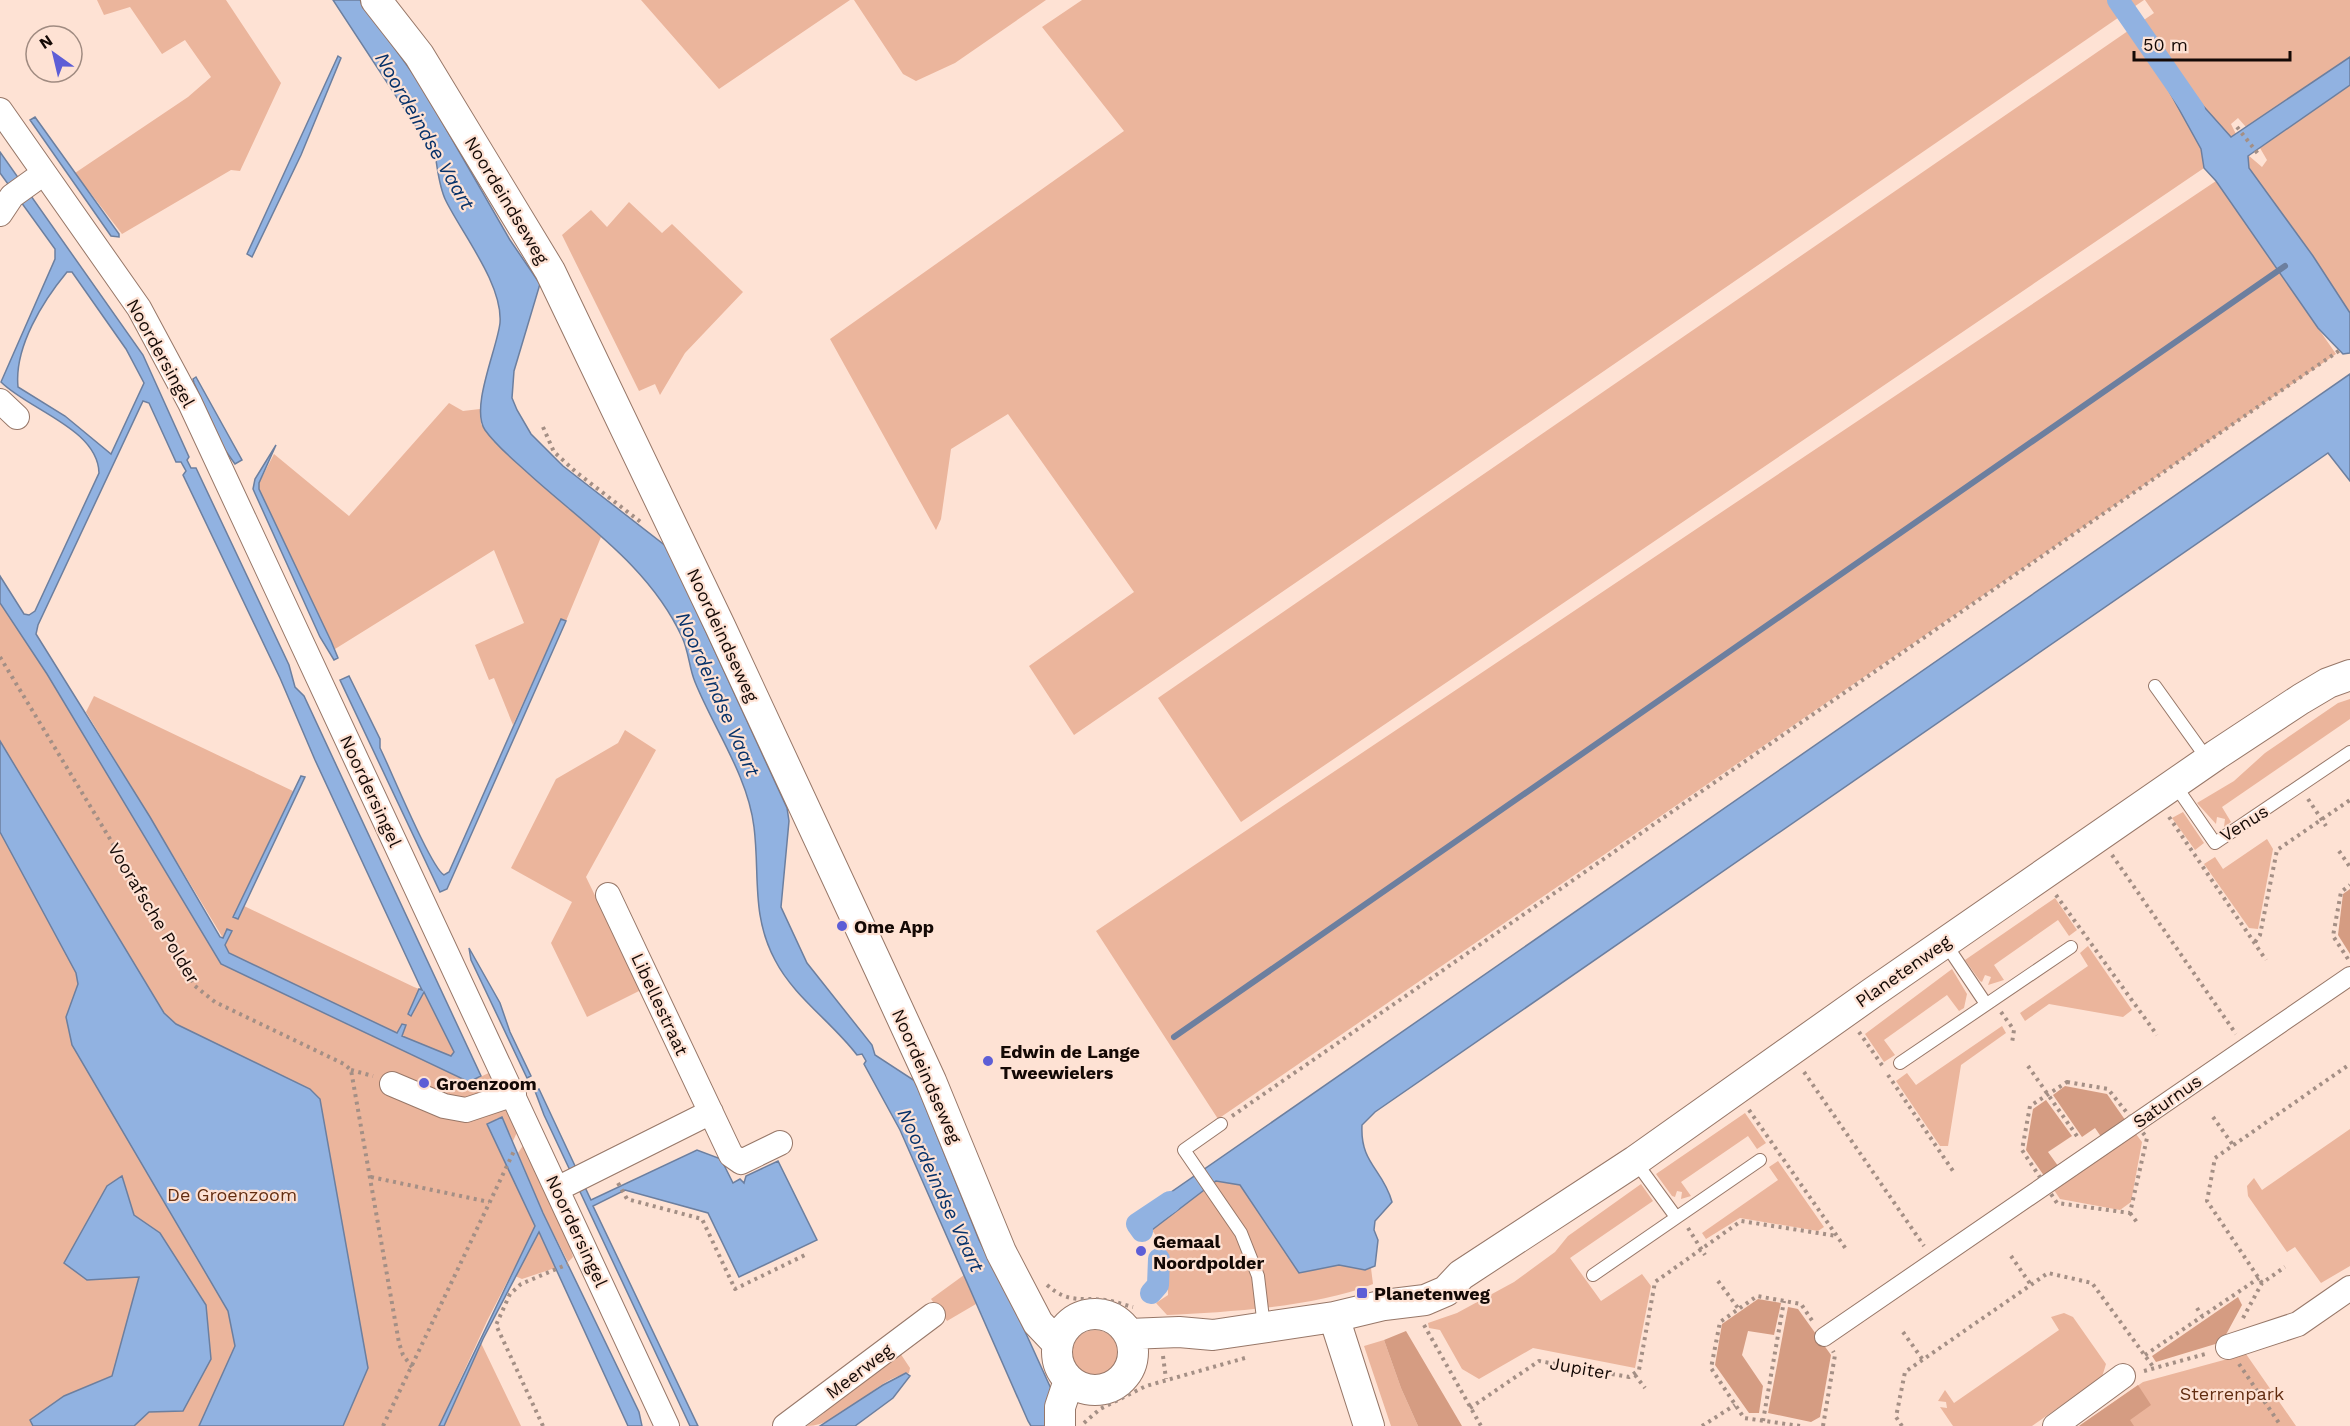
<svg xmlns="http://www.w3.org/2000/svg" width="2350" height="1426" font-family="'Work Sans',sans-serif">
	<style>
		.green { fill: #ebb59c }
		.forest { fill: #d59c82 }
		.water { fill: #91b2e1; stroke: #6c7f9f; stroke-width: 1.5; fill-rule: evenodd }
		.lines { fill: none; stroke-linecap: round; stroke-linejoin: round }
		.stream { stroke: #6c7f9f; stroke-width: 6 }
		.canal { stroke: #91b2e1; stroke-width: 22 }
		.service-casing { stroke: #977768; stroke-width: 14 }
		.pedestrian-casing { stroke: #977768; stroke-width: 20 }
		.minor-casing { stroke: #977768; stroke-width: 26 }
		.tertiary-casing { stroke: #977768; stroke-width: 32 }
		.path { stroke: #a48f85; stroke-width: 4; stroke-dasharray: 3 4.5; stroke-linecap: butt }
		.service { stroke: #fff; stroke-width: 12 }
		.pedestrian { stroke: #fff; stroke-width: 18 }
		.minor { stroke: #fff; stroke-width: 24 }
		.tertiary { stroke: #fff; stroke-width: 30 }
		.poi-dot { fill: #5d5ed6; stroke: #fee2d4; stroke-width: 2 }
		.labels { text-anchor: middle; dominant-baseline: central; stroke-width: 4.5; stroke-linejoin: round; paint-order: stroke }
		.street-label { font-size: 18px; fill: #140905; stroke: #fee2d4 }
		.poi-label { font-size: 18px; font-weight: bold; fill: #140905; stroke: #fee2d4; text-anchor: start }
		.park-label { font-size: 18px; fill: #622d11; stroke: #fee2d4 }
		.water-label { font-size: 20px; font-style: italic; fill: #07326a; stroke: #fee2d4 }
	</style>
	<rect width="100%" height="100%" fill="#fee2d4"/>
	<path class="green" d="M 97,0 L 226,0 L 281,83 L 240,171 L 231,170 L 122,234 L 75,173 L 188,97 L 211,77 L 185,40 L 162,54 L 130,7 L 104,15 Z
		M 641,0 L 850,0 L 719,89 Z
		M 854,0 L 1046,0 L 955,63 L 916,81 L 903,74 Z
		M 1082,0 L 2144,0 L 1074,735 L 1029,666 L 1134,592 L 1008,414 L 951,449 L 941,519 L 936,530 L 830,339 L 1124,131 L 1042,27 Z
		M 2145,0 L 2350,0 L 2350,57 L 2246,127 L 2238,118 L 2231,124 L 2236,134 L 2231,137 L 2160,74 L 2201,149 L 2204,168 L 1241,822 L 1158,698 L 2154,13 Z
		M 2350,85 L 2350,313 L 2313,256 L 2249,168 L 2248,155 L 2262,167 L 2267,160 L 2260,148 Z
		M 2216,181 L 2336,354 L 1218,1119 L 1096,931 Z
		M 629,202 L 662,233 L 672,224 L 743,292 L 685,353 L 660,395 L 655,384 L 639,391 L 562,235 L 591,210 L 607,227 Z
		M 449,403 L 463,411 L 480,409 L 481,424 L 494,442 L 601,537 L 566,621 L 561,619 L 513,725 L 494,678 L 489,680 L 475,645 L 524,623 L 494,550 L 335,649 L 259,489 L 259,483 L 274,454 L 349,516 Z
		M 0,595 L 225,947 L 223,938 L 86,712 L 94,696 L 293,791 L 233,917 L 238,919 L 244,906 L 414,987 L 419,989 L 412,1005 L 416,1006 L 424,991 L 478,1078 L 493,1071 L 502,1104 L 519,1128 L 513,1141 L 502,1117 L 496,1119 L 540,1218 L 487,1321 L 439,1426 L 0,1426 Z
		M 2350,699 L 2350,719 L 2222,807 L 2231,822 L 2224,827 L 2225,819 L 2217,817 L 2216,824 L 2197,803 L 2234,781 L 2265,753 L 2338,703 Z
		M 625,730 L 656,750 L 586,877 L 641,990 L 587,1017 L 551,943 L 572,902 L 511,868 L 556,779 L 618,743 Z
		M 2183,812 L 2204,843 L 2195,850 L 2172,818 Z
		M 2267,839 L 2273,849 L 2258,929 L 2249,928 L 2204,864 L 2215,857 L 2223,869 Z
		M 2055,898 L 2077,930 L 2069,936 L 2058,920 L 1994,965 L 2004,980 L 1988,985 L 1991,977 L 1985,975 L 1982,982 L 1980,981 L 1965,960 Z
		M 2088,946 L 2132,1010 L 2123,1017 L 2049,1004 L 2025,1021 L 2020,1013 L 2088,966 L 2080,953 Z
		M 1952,969 L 1967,994 L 1964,1008 L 1959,1011 L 1947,995 L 1884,1040 L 1895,1055 L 1884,1062 L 1865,1034 Z
		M 2002,1026 L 2006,1033 L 1961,1065 L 1948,1146 L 1940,1146 L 1896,1081 L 1907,1073 L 1916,1085 Z
		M 1745,1113 L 1766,1143 L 1757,1149 L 1748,1136 L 1681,1182 L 1691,1196 L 1681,1199 L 1682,1192 L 1677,1191 L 1675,1197 L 1672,1196 L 1656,1174 Z
		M 2350,1129 L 2350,1266 L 2321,1283 L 2295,1247 L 2287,1252 L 2248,1196 L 2247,1186 L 2254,1178 L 2262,1190 Z
		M 2133,1130 L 2142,1142 L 2131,1202 L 2120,1210 L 2060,1199 L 2052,1187 Z
		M 524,1144 L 564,1229 L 573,1257 L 568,1262 L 543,1213 L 518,1153 Z
		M 1778,1161 L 1824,1227 L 1818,1231 L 1740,1218 L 1706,1239 L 1702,1233 L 1778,1180 L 1769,1167 Z
		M 1216,1181 L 1240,1185 L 1299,1272 L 1339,1265 L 1365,1270 L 1371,1268 L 1373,1284 C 1316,1307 1229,1312 1167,1315 L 1156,1303 L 1168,1295 L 1167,1252 L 1152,1230 Z
		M 1641,1184 L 1653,1201 L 1570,1258 L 1601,1301 L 1642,1274 L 1651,1286 L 1635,1368 L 1533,1348 L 1479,1379 L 1462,1369 L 1440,1330 L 1429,1328 L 1428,1323 L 1457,1313 L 1514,1282 L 1555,1252 L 1568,1236 Z
		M 539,1232 L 555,1268 L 522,1279 L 515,1276 Z
		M 964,1275 L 976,1304 L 947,1321 L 931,1299 Z
		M 2064,1313 L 2073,1317 L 2106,1364 L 2102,1377 L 2032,1426 L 1953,1426 L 1940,1407 L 1947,1408 L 1946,1402 L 1938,1401 L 1945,1390 L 1954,1403 L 2059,1330 L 2051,1317 Z
		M1072 1353a23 23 0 1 1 46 0a23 23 0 1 1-46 0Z
		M 1384,1340 L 1401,1388 L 1418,1426 L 1391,1426 L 1364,1346 Z
		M 481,1343 L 521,1426 L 444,1426 Z
		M 898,1350 L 910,1368 L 909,1373 C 874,1379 842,1426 807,1426 L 824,1413 L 826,1404 Z
		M 2246,1354 L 2296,1426 L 2079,1426 L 2143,1382 Z"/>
	<path class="forest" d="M 2350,889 L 2350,954 L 2338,935 L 2343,894 Z
		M 2065,1086 L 2107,1094 L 2128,1124 L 2104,1141 L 2095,1128 L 2082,1137 L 2053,1095 Z
		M 2046,1100 L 2072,1136 L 2048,1152 L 2061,1170 L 2047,1180 L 2026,1150 L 2033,1109 Z
		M 2238,1297 L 2242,1305 L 2222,1342 L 2156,1362 L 2152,1356 Z
		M 1758,1299 L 1781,1303 L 1774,1335 L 1748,1331 L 1742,1355 L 1763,1386 L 1759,1413 L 1749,1413 L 1715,1365 L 1722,1324 Z
		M 1788,1307 L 1798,1309 L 1831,1355 L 1820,1417 L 1811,1422 L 1768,1413 Z
		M 1406,1331 L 1462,1426 L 1418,1426 L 1401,1388 L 1384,1340 Z
		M 2138,1385 L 2151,1405 L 2130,1420 L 2134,1426 L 2079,1426 Z"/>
	<path class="water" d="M 333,0 L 360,0 L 419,82 L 510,240 L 540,284 L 514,371 L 512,398 L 517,410 L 531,434 L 563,466 L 667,547 L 787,808 L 789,821 L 781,907 L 807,963 L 872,1045 L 875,1055 L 915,1081 L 979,1240 L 1018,1316 L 1068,1426 L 1031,1426 L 1028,1421 L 900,1130 L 864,1064 L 866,1061 L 862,1054 L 857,1055 C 832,1022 794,997 775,960 C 751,915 760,875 754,827 C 748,776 714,729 695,682 C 689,668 689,652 682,637 C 650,567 584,524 529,474 C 514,460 497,447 485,430 C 470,408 497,349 500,323 C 503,285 463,235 446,201 C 440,189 438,174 436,160 L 440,154 L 430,138 L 424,139 Z
		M 338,56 L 341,58 L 301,155 L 252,257 L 247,254 Z
		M 2350,57 L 2350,85 L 2248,156 L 2249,168 L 2313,256 L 2350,313 L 2350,353 L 2343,354 L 2318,328 L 2216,181 L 2204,168 L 2201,149 L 2159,73 L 2198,100 L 2231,137 Z
		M 35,117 L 119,234 L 119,237 L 111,236 L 30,120 Z
		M 0,152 L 143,355 L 189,457 L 187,460 L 191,468 L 196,468 L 289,665 L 295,687 L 304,696 L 481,1076 L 469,1082 L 221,964 L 47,674 L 0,603 L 0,576 L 24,614 L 29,615 L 35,611 L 99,473 C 98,429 29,410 1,382 L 55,259 L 55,249 L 0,173 ZM 67,272 L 72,272 L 126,349 L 144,383 L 111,454 L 65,416 L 18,387 C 14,347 43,301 67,272 ZM 143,401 L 149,403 L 176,462 L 181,462 L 186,471 L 183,475 L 280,678 L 315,760 L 419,984 L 422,990 L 419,989 L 408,1014 L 411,1016 L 424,992 L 454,1052 L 451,1056 L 402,1036 L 406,1025 L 402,1024 L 397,1033 L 229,953 L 225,945 L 232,931 L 227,929 L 223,938 L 220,937 L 150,817 L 36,634 L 38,625 Z
		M 2350,374 L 2350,481 L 2328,453 L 1375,1112 L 1362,1125 C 1360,1164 1383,1169 1392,1202 L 1375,1221 L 1374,1230 L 1378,1240 L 1375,1266 L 1365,1270 L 1339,1265 L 1299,1273 L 1240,1185 L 1216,1181 L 1152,1230 L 1141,1213 Z
		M 196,377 L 242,460 L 235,464 L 225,450 L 194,383 L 193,379 Z
		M 276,445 L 259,483 L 259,489 L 331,641 L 338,658 L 334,660 L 320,637 L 253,489 L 255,479 Z
		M 561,619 L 566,621 L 447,889 L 440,892 L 340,680 L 349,676 L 380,739 L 380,748 C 390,768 431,868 444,875 L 449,872 Z
		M 0,741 L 164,1013 L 176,1024 L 310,1089 L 320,1099 L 368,1368 L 343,1426 L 199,1426 L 235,1346 L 228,1311 L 72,1045 L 66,1017 L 78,984 L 76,973 L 0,832 Z
		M 301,776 L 305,777 L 238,919 L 233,917 Z
		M 469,948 L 500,1003 L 510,1032 L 531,1076 L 527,1078 L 471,960 Z
		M 539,1089 L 591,1200 L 697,1150 L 721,1159 L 733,1183 L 740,1179 L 744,1183 L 746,1176 L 778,1161 L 817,1240 L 739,1277 L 708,1213 L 625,1190 L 593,1206 L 698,1426 L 690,1426 L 544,1115 L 535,1091 Z
		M 502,1117 L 543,1213 L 639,1412 L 642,1426 L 628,1426 L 539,1232 L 483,1339 L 444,1426 L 439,1426 L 535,1226 L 487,1124 Z
		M 122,1176 L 134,1215 L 160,1233 L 206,1305 L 211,1359 L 183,1411 L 149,1412 L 134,1426 L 33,1426 L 30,1420 L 64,1396 L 112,1376 L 139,1277 L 87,1280 L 64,1263 L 107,1186 Z
		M 906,1373 L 910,1376 L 893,1398 L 855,1426 L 820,1426 L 883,1385 Z"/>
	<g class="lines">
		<path class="stream" d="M 1174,1037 L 2285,266"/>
		<path class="canal" d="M 2118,0 L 2194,110
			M 1142,1231 L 1137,1224 L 1170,1202
			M 1151,1293 L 1158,1285 L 1159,1259"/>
		<defs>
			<path id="service" d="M 2155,686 L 2208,760
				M 2175,785 L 2215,843 L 2350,752
				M 1945,943 L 1986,1004
				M 1900,1063 L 2071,947
				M 1221,1124 L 1184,1150 L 1241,1233 L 1258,1276 L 1264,1327
				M 1635,1161 L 1676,1217
				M 1593,1275 L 1760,1160"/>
			<path id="pedestrian" d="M 1824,1337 L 2350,976"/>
			<path id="minor" d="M 0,110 L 139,308 L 190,403 L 667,1426
				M 0,214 L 12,196 L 44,173
				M 0,401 L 17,417
				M 608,895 L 731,1155 L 741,1162 L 780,1143
				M 392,1084 L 444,1106 L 466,1110 L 514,1094
				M 557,1189 L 711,1112
				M 2228,1347 L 2298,1324 L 2350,1288
				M 785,1426 L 933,1315
				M 2055,1426 L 2123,1376"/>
			<path id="tertiary" d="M 376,0 L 419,55 L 550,271 L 720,626 L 879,968 L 931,1081 L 1001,1252 L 1038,1323 L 1058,1344
				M1057 1352a38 38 0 1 1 76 0a38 38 0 1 1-76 0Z
				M 1334,1317 L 1369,1426
				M 1129,1334 L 1179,1332 L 1213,1335 L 1334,1317 L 1384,1305 L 1425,1300 L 1446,1291 L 1461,1275 L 1635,1161 L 1872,993 L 2216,755 L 2301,699 L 2328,683 L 2350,675
				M 1060,1426 L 1060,1407 L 1069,1380"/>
		</defs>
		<use href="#service" class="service-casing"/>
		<use href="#pedestrian" class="pedestrian-casing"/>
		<use href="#minor" class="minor-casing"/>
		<use href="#tertiary" class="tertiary-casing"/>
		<path class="path" d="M 2237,127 L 2259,155
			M 543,427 L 554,452 L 576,472 L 642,523
			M 0,657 L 136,882 L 195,986 L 215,1002 L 344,1064 L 351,1070 L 399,1343 L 403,1355 L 412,1367
			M 2308,799 L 2326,826
			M 2169,817 L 2266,960
			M 2339,851 L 2350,867
			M 2112,855 L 2236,1034
			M 2056,895 L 2157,1035
			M 2255,942 L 2260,935 L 2277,850 L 2350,800
			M 2348,959 L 2333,936 L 2341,892 L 2350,885
			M 2001,1012 L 2014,1030 L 2012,1043
			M 1859,1032 L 1884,1068
			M 2028,1066 L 2079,1139
			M 351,1070 L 373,1076
			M 1804,1072 L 1924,1246
			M 1888,1075 L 1955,1174
			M 2067,1082 L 2108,1089 L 2147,1138 L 2130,1213 L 2057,1203 L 2022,1150 L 2030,1106 Z
			M 1749,1110 L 1846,1249
			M 1232,1116 L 2340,350
			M 2213,1117 L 2233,1145
			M 371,1177 L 489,1202
			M 618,1183 L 627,1199 L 702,1219 L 735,1289 L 805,1255
			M 2130,1213 L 2139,1225
			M 1688,1228 L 1705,1255
			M 2011,1256 L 2031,1285
			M 1718,1281 L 1738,1308
			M 2262,1283 L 2207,1201 L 2215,1158 L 2350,1064
			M 1047,1285 C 1069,1304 1080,1297 1105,1300 C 1115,1301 1124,1305 1133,1307
			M 2197,1308 L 2202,1316
			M 2243,1318 L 2262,1283 L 2285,1267
			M 1424,1325 L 1481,1426
			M 1903,1332 L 1923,1360
			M 2145,1355 L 2259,1278
			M 1163,1356 L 1166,1379
			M 2239,1364 L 2281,1426
			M 2144,1371 L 2209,1353
			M 1635,1375 L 1645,1388
			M 1470,1408 L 1539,1361 L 1629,1377 L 1639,1370 L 1655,1282 L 1741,1221 L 1837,1236
			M 1763,1421 L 1784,1301
			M 1084,1423 L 1100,1409 L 1146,1386 L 1245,1358
			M 383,1426 L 515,1149
			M 543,1426 L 496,1325 L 510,1294 L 521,1284 L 568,1264
			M 1702,1426 L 1735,1405
			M 1800,1426 L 1744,1418 L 1711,1368 L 1720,1322 L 1757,1296 L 1801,1304 L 1813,1322
			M 1823,1426 L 1835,1355 L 1833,1351
			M 1902,1426 L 1896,1417 L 1905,1372 L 2048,1273 L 2092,1283 L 2154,1368"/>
		<use href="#service" class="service"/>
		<use href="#pedestrian" class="pedestrian"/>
		<use href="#minor" class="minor"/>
		<use href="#tertiary" class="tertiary"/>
	</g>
	<g class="poi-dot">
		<circle cx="842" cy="926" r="6"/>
		<circle cx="988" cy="1061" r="6"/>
		<circle cx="424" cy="1083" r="6"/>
		<circle cx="1141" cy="1251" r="6"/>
		<rect x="1356" y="1287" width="12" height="12" rx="3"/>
	</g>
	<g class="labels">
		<g class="street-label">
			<text transform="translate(507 200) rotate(59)">Noordeindseweg</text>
			<text transform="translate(161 353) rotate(61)">Noordersingel</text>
			<text transform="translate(723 635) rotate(65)">Noordeindseweg</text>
			<text transform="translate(371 791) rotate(65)">Noordersingel</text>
			<text transform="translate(2244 823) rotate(-32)">Venus</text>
			<text transform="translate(154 913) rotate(59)">Voorafsche Polder</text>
			<text transform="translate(1903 971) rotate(-35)">Planetenweg</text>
			<text transform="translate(660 1004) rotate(65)">Libellestraat</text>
			<text transform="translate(927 1076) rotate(66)">Noordeindseweg</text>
			<text transform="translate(2167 1101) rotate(-35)">Saturnus</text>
			<text transform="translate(577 1231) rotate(65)">Noordersingel</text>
			<text transform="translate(1581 1368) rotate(10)">Jupiter</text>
			<text transform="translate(859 1371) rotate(-37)">Meerweg</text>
		</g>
		<g class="poi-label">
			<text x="854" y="926">Ome App</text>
			<text x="1000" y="1051">Edwin de Lange<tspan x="1000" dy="21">Tweewielers</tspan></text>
			<text x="436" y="1083">Groenzoom</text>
			<text x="1153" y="1241">Gemaal<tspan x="1153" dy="21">Noordpolder</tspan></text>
			<text x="1374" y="1293">Planetenweg</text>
		</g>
		<g class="park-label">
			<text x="232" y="1194">De Groenzoom</text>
			<text x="2232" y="1393">Sterrenpark</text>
		</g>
		<g class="water-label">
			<text transform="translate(425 131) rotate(60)">Noordeindse Vaart</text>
			<text transform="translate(718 694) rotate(66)">Noordeindse Vaart</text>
			<text transform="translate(941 1190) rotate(65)">Noordeindse Vaart</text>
		</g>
	</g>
	<g transform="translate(54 54) rotate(326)"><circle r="28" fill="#fee2d4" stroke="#a08b81" stroke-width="1.5"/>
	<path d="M0-4.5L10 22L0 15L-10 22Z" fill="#5d5ed6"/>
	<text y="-9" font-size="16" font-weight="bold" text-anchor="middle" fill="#140905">N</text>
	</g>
	<path d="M2134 51v9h156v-9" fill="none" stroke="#140905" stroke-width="3"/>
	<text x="2143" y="51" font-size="18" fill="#140905" stroke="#fee2d4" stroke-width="4.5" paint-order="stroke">50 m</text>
</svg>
